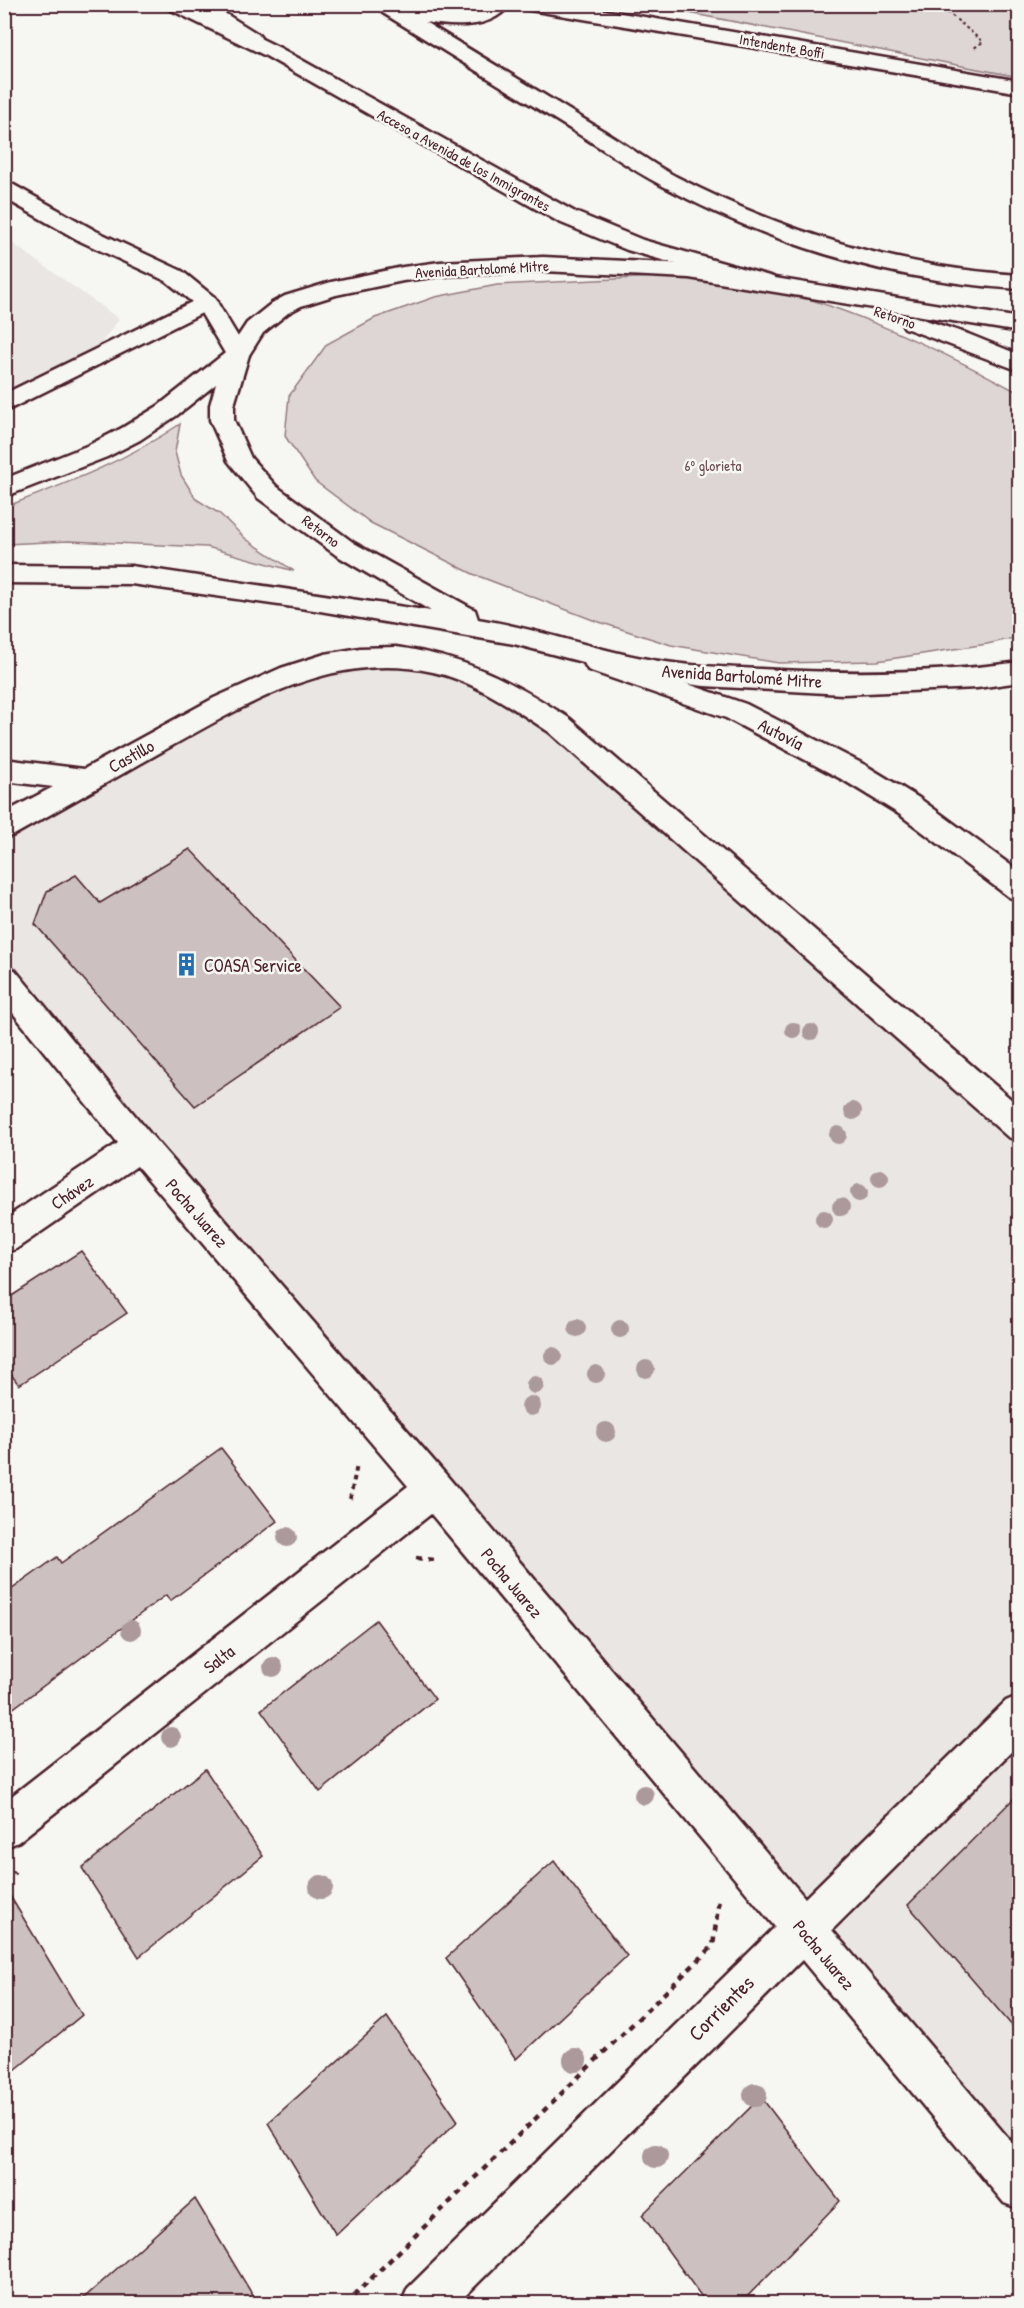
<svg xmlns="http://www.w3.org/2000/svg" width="1024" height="2308" font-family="'Patrick Hand',sans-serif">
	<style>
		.built { fill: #e9e6e3 }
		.green { fill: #ddd6d5; stroke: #947a80; stroke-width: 1.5 }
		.building { fill: #ccc1c0; stroke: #4a1f2b; stroke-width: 1.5 }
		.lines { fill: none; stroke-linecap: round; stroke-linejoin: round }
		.minor-casing { stroke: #4a1f2b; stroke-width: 5 }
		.tertiary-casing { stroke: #4a1f2b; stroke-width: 5 }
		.primary-casing { stroke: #4a1f2b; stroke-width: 5 }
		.path-far2 { stroke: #4a1f2b; stroke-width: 2; stroke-dasharray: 3 3; stroke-linecap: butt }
		.path-far1 { stroke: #4a1f2b; stroke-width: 4; stroke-dasharray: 4.5 4.5; stroke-linecap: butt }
		.path { stroke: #4a1f2b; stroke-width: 4.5; stroke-dasharray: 6 6; stroke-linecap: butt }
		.minor { fill: #f6f6f2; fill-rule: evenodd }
		.tertiary { fill: #f6f6f2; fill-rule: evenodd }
		.primary { fill: #f6f6f2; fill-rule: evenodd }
		.tree { fill: #ac999c }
		.labels { text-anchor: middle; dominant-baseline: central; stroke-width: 5; stroke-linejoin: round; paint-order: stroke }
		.far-street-label { font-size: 15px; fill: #4a1f2b; stroke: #f6f6f2 }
		.far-park-label { font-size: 15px; fill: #6f4d56; stroke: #f6f6f2 }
		.street-label { font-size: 18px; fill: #4a1f2b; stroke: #f6f6f2 }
		.poi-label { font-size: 18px; fill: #4a1f2b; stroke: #f6f6f2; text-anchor: start }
		.near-street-label { font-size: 21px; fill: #4a1f2b; stroke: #f6f6f2 }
	</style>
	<rect width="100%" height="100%" fill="#f6f6f2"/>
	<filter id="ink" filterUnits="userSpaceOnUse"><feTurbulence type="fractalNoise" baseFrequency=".0167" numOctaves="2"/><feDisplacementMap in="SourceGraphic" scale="12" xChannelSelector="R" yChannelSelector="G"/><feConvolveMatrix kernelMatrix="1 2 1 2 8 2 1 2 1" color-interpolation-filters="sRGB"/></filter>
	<g filter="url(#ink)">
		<path class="built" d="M 382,5 L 501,5 L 474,18 L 390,9 Z
			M 5,238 L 119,319 L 70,385 L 5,397 Z
			M 373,656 L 508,692 L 1019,1127 L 1019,2187 L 5,979 L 4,827 L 258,687 Z"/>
		<path class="green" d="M 648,5 L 1019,5 L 1019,77 Z
			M 655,277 C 679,278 705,276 728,279 C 824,295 934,346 1019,393 L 1019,637 L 987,644 L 877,661 L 779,663 L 671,645 L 593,620 L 473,574 L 371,523 L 315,481 L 285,436 L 289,396 L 327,344 L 375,318 L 435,297 L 497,285 Z
			M 180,424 L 175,452 L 181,475 L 196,499 L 220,514 L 246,539 L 294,571 L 207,547 L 69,541 L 5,544 L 5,507 C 65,484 126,461 180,424 Z"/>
		<path class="building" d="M 190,849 L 340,1007 L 195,1106 L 35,924 L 47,891 L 76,875 L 100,903 Z
			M 81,1251 L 127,1313 L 19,1385 L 4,1365 L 4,1301 Z
			M 221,1448 L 277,1521 L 170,1601 L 166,1595 L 4,1715 L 4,1595 L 57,1557 L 61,1563 Z
			M 376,1620 L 435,1699 L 320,1792 L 261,1710 Z
			M 205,1769 L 263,1856 L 139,1957 L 82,1868 Z
			M 1020,1792 L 1020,2035 L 908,1905 Z
			M 554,1861 L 627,1956 L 516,2059 L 446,1958 Z
			M 4,1886 L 82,2015 L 4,2079 Z
			M 387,2017 L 458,2121 L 336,2235 L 268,2123 Z
			M 761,2097 L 840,2201 L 740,2304 L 707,2304 L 642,2215 Z
			M 195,2199 L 258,2304 L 77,2304 L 130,2257 Z"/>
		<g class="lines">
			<defs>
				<path id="minor" d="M 187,4 L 210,4 L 258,34 L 261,38 L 258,42 L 244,42 Z
					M 396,4 L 401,7 L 456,14 L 476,12 L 489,4 L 510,4 C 492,30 453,27 425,22 C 483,58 542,93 600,129 C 626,144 650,163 677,177 C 784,232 899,268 1020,275 L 1020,289 C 894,282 772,245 661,185 C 630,169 602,148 572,130 C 509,91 446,52 383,13 L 380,9 L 383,5 Z
					M 521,4 L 568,4 L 1020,81 L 1020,93 L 530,10 L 523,8 Z
					M 206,295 L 214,297 L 218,302 L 214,307 L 4,412 L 4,394 Z
					M 396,647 C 466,657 510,680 569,718 L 1020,1107 L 1020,1141 L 1008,1137 L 549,732 C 514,709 475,681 433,672 C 332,650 245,705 161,752 C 112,780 63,807 14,835 L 4,838 L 4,813 L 53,787 L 4,781 L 4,759 L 84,769 L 214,698 L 281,668 L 325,654 L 360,648 Z
					M 4,967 L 15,970 L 152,1136 L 447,1476 L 805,1898 L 1006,1701 L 1020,1695 L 1020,1743 L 832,1930 L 1020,2152 L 1020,2209 L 1004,2203 L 802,1960 L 457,2304 L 401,2304 L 408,2288 L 775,1927 L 431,1514 L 18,1842 L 4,1848 L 4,1802 L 408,1486 L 137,1166 L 16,1249 L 4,1253 L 4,1219 L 118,1143 L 4,1002 Z"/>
				<path id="tertiary" d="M 165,4 L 191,4 L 280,48 L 575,212 L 643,240 L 773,277 L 776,282 L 773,287 L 765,289 L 757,287 L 627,250 L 559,222 L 266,56 L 167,8 Z
					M 4,183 L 12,184 L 96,231 L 182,271 L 214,297 L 249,355 L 245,360 L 237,362 L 229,360 L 197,306 L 166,281 L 80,241 L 4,198 Z
					M 598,653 L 746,704 L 865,765 L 919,798 L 1020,872 L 1020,901 L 1009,897 L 899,814 L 845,781 L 726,718 L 588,670 L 584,663 L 588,656 Z"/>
				<path id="primary" d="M 543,257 L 689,264 L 1020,318 L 1020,332 L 689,278 L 543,271 L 440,276 L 403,281 L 336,295 L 301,306 L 288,313 L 263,333 L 249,355 L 234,405 L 234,420 L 251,458 L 276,486 L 354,543 L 475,610 L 478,619 C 534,628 587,647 642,658 C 681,666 721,667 760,669 C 847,674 933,674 1020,662 L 1020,682 L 977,688 L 843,694 L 704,686 L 643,678 L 514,644 L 314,610 L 131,584 L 4,583 L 4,565 L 131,566 L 431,611 L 336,555 L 258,498 L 228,461 L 210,420 L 210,405 L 216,384 L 176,416 L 140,440 L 107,457 L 4,497 L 4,479 L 89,445 L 122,428 L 158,406 L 229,350 L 247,323 L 272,303 L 285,296 L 331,282 L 403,267 L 440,262 Z
					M 913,316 L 968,334 L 1020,355 L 1020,371 L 905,328 L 901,323 L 905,318 Z"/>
			</defs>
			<use href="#minor" class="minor-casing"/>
			<use href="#tertiary" class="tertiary-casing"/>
			<use href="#primary" class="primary-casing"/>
			<path class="path-far2" d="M 938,4 L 983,42 L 974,48"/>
			<path class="path-far1" d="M 350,1499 L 357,1465"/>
			<path class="path" d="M 416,1558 L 435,1560
				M 4,1881 L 15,1872
				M 345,2304 L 713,1946 L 719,1899"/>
			<use href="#minor" class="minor"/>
			<use href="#tertiary" class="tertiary"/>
			<use href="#primary" class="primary"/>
		</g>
		<g class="tree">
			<circle cx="793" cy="1030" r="8"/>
			<circle cx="811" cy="1032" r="8"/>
			<circle cx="853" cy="1111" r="9"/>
			<circle cx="838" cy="1135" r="9"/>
			<circle cx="880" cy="1178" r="9"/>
			<circle cx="859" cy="1193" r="9"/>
			<circle cx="841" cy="1207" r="9"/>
			<circle cx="824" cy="1219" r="9"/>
			<circle cx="577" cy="1328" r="9"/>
			<circle cx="620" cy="1329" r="9"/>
			<circle cx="553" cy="1356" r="9"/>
			<circle cx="646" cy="1369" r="9"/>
			<circle cx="596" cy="1374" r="9"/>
			<circle cx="535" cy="1385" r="9"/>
			<circle cx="531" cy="1406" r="10"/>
			<circle cx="606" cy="1432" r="10"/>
			<circle cx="287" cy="1537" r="10"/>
			<circle cx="131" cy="1630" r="10"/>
			<circle cx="273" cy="1667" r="10"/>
			<circle cx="171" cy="1737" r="10"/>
			<circle cx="644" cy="1795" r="10"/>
			<circle cx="321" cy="1887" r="12"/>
			<circle cx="575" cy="2060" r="12"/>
			<circle cx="755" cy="2095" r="12"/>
			<circle cx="656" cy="2156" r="12"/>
		</g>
	</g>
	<defs>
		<symbol id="building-bare" viewBox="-9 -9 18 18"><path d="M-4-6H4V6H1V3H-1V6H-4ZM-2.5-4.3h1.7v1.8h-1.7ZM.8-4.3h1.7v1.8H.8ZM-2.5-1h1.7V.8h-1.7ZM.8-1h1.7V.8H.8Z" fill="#1f6fb2" stroke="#f6f6f2" stroke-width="2.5" paint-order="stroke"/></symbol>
	</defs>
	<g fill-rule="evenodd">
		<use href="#building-bare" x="170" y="948" width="33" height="33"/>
	</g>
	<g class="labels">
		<g class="far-street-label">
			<text transform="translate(782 46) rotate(10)">Intendente Boffi</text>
			<text transform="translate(464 160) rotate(29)">Acceso a Avenida de los Inmigrantes</text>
			<text transform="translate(482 269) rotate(-3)">Avenida Bartolomé Mitre</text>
			<text transform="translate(895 317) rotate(19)">Retorno</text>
			<text transform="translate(321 531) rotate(37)">Retorno</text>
		</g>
		<g class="far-park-label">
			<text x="713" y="465">6º glorieta</text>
		</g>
		<g class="street-label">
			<text transform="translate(742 676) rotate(4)">Avenida Bartolomé Mitre</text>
			<text transform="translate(781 734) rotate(27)">Autovía</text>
			<text transform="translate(131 756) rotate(-29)">Castillo</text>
			<text transform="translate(72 1192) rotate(-34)">Chávez</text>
			<text transform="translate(197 1213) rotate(49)">Pocha Juarez</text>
			<text transform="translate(512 1583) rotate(50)">Pocha Juarez</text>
			<text transform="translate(219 1659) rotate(-38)">Salta</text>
			<text transform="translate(824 1955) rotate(50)">Pocha Juarez</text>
		</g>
		<g class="poi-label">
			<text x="204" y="965">COASA Service</text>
		</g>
		<g class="near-street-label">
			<text transform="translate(721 2008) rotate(-45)">Corrientes</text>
		</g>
	</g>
	<rect width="1024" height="2308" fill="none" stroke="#f6f6f2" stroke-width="24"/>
	<rect x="12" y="12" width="1000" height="2284" fill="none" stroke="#4a1f2b" stroke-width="2" filter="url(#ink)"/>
</svg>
